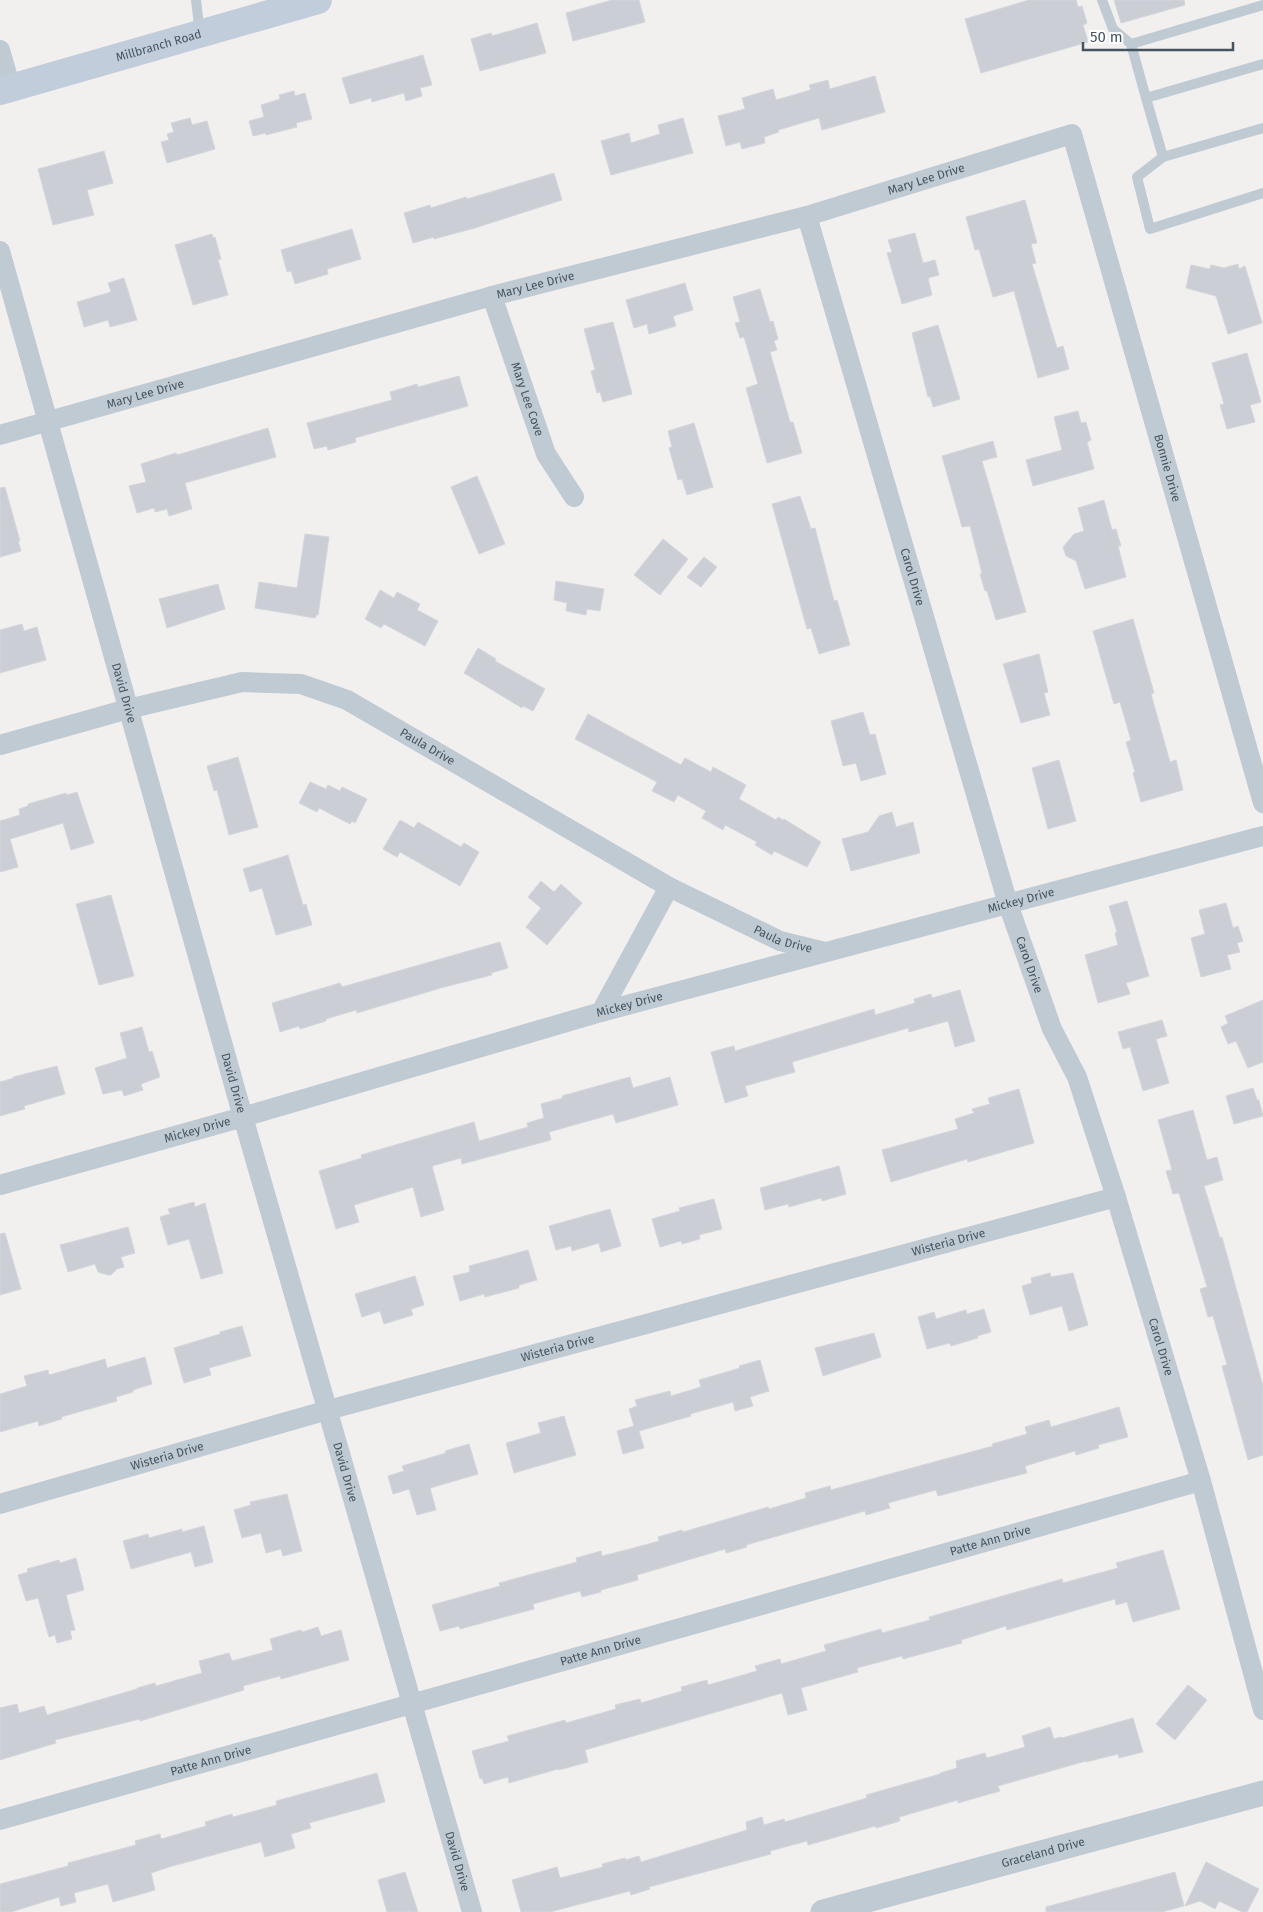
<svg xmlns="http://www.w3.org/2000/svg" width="1263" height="1912" font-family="'Fira Sans',sans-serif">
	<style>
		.building { fill: #cbcfd5; stroke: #d3d6dc }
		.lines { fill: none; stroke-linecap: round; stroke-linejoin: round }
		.service { stroke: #bfcad3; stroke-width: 10 }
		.minor { stroke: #bfcad3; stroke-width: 20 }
		.tertiary { stroke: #bfcad3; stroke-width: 25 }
		.secondary { stroke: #c1cdda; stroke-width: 28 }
		.labels { text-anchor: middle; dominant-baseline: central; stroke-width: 4; stroke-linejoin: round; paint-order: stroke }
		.street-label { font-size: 12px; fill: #46545f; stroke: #fff }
	</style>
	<rect width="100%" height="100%" fill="#f2efef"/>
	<path class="building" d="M 612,0 L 639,0 L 645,22 L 573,41 L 566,13 Z
		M 1029,0 L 1076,0 L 1078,7 L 1082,6 L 1087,23 L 1083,25 L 1088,42 L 981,73 L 965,19 Z
		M 1114,0 L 1184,0 L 1185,5 L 1121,23 Z
		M 537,23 L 546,53 L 480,71 L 471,39 L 491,33 L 492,36 Z
		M 423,55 L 432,85 L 420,88 L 422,96 L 406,101 L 404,93 L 372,102 L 371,98 L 350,104 L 342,78 Z
		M 875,76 L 885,112 L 822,130 L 819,118 L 778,130 L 779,132 L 764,137 L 765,143 L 742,149 L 740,142 L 726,146 L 718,116 L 745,109 L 742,98 L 773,89 L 776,100 L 811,90 L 809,85 L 828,80 L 830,89 Z
		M 294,91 L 295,96 L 305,93 L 312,119 L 296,123 L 297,127 L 266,135 L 266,133 L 253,136 L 249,121 L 264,117 L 261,105 L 280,99 L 279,95 Z
		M 190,118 L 192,125 L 207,121 L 215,149 L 167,163 L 161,142 L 169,140 L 167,134 L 174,132 L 171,123 Z
		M 683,118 L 693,153 L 611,175 L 601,141 L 629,133 L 631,143 L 660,134 L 658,125 Z
		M 104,151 L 113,183 L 87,190 L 94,215 L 53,225 L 38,169 Z
		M 554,173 L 562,200 L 475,228 L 434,239 L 434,237 L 413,243 L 404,213 L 430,205 L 431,208 L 466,197 L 467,199 Z
		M 1025,200 L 1037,243 L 1031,244 L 1036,263 L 1032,264 L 1057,348 L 1063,346 L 1069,369 L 1038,378 L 1014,291 L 993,297 L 979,249 L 975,250 L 966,217 Z
		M 352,229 L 361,259 L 327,269 L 328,274 L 295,284 L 291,271 L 287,272 L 281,250 Z
		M 915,233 L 923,263 L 935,260 L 939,275 L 928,278 L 932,295 L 902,304 L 887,253 L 892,252 L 888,240 Z
		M 212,234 L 213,238 L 215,237 L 221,259 L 218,260 L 228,295 L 193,305 L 175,245 Z
		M 1238,264 L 1239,269 L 1245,266 L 1262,323 L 1228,334 L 1216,296 L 1186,288 L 1191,265 L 1210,269 L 1211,265 L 1224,268 Z
		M 124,278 L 137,320 L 110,327 L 108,320 L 84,327 L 77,302 L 111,292 L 108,283 Z
		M 685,283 L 693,310 L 673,316 L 676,326 L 649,334 L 647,324 L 634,328 L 626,300 Z
		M 760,289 L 770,322 L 773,321 L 778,339 L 774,341 L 777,350 L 770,352 L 790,422 L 793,422 L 802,453 L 767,463 L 746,388 L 758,384 L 744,337 L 740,338 L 735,323 L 740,322 L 733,297 Z
		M 613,322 L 632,394 L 603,402 L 600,392 L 597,393 L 591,371 L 595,370 L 584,329 Z
		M 938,325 L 960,399 L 933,407 L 930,396 L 928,397 L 912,333 Z
		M 1247,353 L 1261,402 L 1250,405 L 1255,422 L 1227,429 L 1220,405 L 1224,404 L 1212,363 Z
		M 459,376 L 468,406 L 355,438 L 356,442 L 328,450 L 327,446 L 314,449 L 307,423 L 392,400 L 390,392 L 417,384 L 418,387 Z
		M 1078,411 L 1081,423 L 1086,422 L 1091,440 L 1087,442 L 1094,469 L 1033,486 L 1026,460 L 1062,450 L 1054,417 Z
		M 694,423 L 713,487 L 687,495 L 682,479 L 678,480 L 669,448 L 672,447 L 668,431 Z
		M 268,428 L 276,457 L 185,483 L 192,509 L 169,516 L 167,509 L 155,512 L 154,508 L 137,513 L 129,486 L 146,482 L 141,464 L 176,453 L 177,455 Z
		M 993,441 L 997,457 L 982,461 L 1026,612 L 996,620 L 987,591 L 985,591 L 980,574 L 982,573 L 970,526 L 962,527 L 942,456 Z
		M 477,476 L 505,544 L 479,554 L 451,487 Z
		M 5,487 L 20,541 L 18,541 L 21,551 L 0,557 L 0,488 Z
		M 800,496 L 811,529 L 815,528 L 834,601 L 837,600 L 850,645 L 819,654 L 811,628 L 807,629 L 772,504 Z
		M 1104,500 L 1112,530 L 1116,529 L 1121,546 L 1118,546 L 1126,577 L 1085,589 L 1076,561 L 1066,556 L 1063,547 L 1074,534 L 1084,531 L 1078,508 Z
		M 305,534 L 329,537 L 318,615 L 316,615 L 315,618 L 255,608 L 259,582 L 297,588 Z
		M 663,539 L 688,559 L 660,595 L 634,575 Z
		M 704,557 L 717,567 L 701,587 L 687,577 Z
		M 556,581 L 604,589 L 600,611 L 587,609 L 586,615 L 566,611 L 567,603 L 554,600 Z
		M 218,584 L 225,609 L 167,628 L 159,599 Z
		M 380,590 L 394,598 L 397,592 L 420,604 L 417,610 L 438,621 L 425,646 L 384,624 L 381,628 L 365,619 Z
		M 1133,619 L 1154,693 L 1151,694 L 1170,762 L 1176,760 L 1183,790 L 1141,802 L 1133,773 L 1135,772 L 1126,742 L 1131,740 L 1120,702 L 1114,704 L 1093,631 Z
		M 22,624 L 24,631 L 37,627 L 46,660 L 0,673 L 0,630 Z
		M 478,648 L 496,659 L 495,661 L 545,689 L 533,711 L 523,706 L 522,708 L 464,673 Z
		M 1039,654 L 1048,692 L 1044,693 L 1050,715 L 1021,723 L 1003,664 Z
		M 863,712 L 870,735 L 875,734 L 886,774 L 861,781 L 856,763 L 843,766 L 831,721 Z
		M 588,714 L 681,765 L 685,758 L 711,772 L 713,767 L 746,785 L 739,799 L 776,820 L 778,817 L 783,820 L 784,819 L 821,842 L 807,867 L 774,851 L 772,855 L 755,845 L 757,842 L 725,825 L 723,830 L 702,818 L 706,811 L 678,795 L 674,802 L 652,791 L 657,782 L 575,739 Z
		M 238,757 L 258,827 L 229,835 L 217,790 L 214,791 L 207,766 Z
		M 1059,760 L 1076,821 L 1048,829 L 1032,768 Z
		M 310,782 L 326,789 L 328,785 L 340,791 L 342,787 L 367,799 L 355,823 L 352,821 L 350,824 L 319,808 L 317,812 L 299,803 Z
		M 77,792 L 94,843 L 71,850 L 63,823 L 10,839 L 18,867 L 0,872 L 0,821 L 20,815 L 19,809 L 28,806 L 28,804 L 66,793 L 67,795 Z
		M 892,812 L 896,827 L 913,822 L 920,853 L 851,871 L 842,839 L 868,832 L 879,816 Z
		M 400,820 L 414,828 L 418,822 L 461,847 L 464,843 L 479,852 L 460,886 L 400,852 L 397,857 L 383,849 Z
		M 288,855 L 303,905 L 306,904 L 312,925 L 276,935 L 262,888 L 250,892 L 243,869 Z
		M 541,881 L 554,892 L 561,884 L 582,903 L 547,945 L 526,927 L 541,908 L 528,897 Z
		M 111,895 L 134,976 L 99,985 L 76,904 Z
		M 1127,901 L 1149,976 L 1126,983 L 1130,994 L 1098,1003 L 1085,955 L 1118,945 L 1115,933 L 1117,932 L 1109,906 Z
		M 1226,903 L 1233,928 L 1238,926 L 1243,941 L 1237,943 L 1240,952 L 1227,955 L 1231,969 L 1201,977 L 1191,938 L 1205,934 L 1199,910 Z
		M 500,942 L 508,968 L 491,973 L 492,975 L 444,987 L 357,1013 L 356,1010 L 326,1019 L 326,1021 L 300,1029 L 299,1026 L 280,1032 L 272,1003 L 340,983 L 342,987 Z
		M 960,990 L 975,1041 L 955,1047 L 948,1021 L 909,1032 L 908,1028 L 792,1062 L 795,1072 L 745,1086 L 748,1096 L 725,1103 L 711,1052 L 734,1046 L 735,1051 L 874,1009 L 875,1015 L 915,1003 L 914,999 L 931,994 L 932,998 Z
		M 1263,1000 L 1263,1062 L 1248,1068 L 1236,1041 L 1228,1044 L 1221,1027 L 1228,1023 L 1225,1016 Z
		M 1162,1020 L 1167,1036 L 1156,1039 L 1169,1083 L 1143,1091 L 1130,1047 L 1123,1049 L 1118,1032 Z
		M 142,1027 L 149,1052 L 152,1051 L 160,1077 L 141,1084 L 143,1090 L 124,1096 L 122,1090 L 103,1094 L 95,1068 L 127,1058 L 120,1033 Z
		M 57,1066 L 65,1094 L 24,1106 L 25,1109 L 0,1116 L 0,1082 L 14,1078 L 13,1077 Z
		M 630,1077 L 633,1088 L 670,1077 L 678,1105 L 616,1123 L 613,1114 L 549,1132 L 551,1140 L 462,1164 L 461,1158 L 432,1166 L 444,1210 L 421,1217 L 413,1187 L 354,1205 L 359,1222 L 336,1229 L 319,1171 L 362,1158 L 361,1155 L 474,1122 L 479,1141 L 528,1127 L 527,1123 L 544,1118 L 541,1104 L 563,1098 L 562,1096 Z
		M 1253,1088 L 1257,1100 L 1259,1100 L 1263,1116 L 1234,1124 L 1226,1096 Z
		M 1019,1089 L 1034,1143 L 968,1162 L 967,1159 L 891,1182 L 882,1150 L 958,1129 L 955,1119 L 974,1113 L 972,1109 L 990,1104 L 988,1098 Z
		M 1193,1110 L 1207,1160 L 1217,1157 L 1223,1180 L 1204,1186 L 1220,1238 L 1222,1237 L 1263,1386 L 1263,1455 L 1248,1460 L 1222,1366 L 1227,1365 L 1213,1316 L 1208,1317 L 1200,1289 L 1207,1287 L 1179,1193 L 1173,1194 L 1166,1171 L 1172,1170 L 1158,1120 Z
		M 839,1166 L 846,1194 L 822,1201 L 821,1198 L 789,1207 L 788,1204 L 765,1210 L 760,1188 Z
		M 714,1199 L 722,1229 L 699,1235 L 700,1239 L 682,1244 L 681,1241 L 660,1247 L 652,1219 L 680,1211 L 679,1208 Z
		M 194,1202 L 195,1207 L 205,1203 L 223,1273 L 201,1279 L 189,1239 L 168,1245 L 160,1217 L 170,1214 L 168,1209 Z
		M 610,1209 L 621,1246 L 601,1252 L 599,1243 L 572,1251 L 571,1246 L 556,1250 L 549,1226 Z
		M 128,1227 L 135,1253 L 121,1257 L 124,1267 L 117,1269 L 111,1275 L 108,1275 L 98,1272 L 95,1264 L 68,1272 L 60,1245 Z
		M 5,1233 L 21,1289 L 0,1295 L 0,1234 Z
		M 528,1250 L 537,1280 L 519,1285 L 519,1288 L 485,1297 L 484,1294 L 460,1301 L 453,1276 L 470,1272 L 469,1266 Z
		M 1050,1273 L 1051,1277 L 1073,1273 L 1088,1325 L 1069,1331 L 1062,1306 L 1030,1315 L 1022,1286 L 1032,1283 L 1031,1278 Z
		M 415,1276 L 424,1305 L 411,1309 L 413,1315 L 384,1324 L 380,1311 L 362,1317 L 355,1294 Z
		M 984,1309 L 991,1332 L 977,1336 L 978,1338 L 951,1346 L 950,1343 L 927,1349 L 918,1317 L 934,1312 L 936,1319 L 966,1310 L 967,1314 Z
		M 242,1326 L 251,1356 L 209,1368 L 211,1375 L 184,1383 L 174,1348 L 220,1334 L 220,1332 Z
		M 874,1333 L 881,1357 L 823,1376 L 815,1348 Z
		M 145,1357 L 152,1384 L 133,1390 L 133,1392 L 116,1397 L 117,1401 L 61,1417 L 62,1419 L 39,1426 L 38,1421 L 0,1432 L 0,1394 L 27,1386 L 24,1376 L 48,1370 L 49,1375 L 105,1359 L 107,1368 Z
		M 760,1360 L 769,1391 L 750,1397 L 753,1406 L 735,1411 L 733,1402 L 690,1414 L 691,1416 L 639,1431 L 644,1448 L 623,1454 L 617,1431 L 634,1426 L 629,1409 L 637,1406 L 635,1400 L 670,1391 L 671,1396 L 701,1387 L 699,1380 L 740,1368 L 739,1366 Z
		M 1119,1407 L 1128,1437 L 1098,1445 L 1099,1448 L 1076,1455 L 1075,1451 L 1025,1466 L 1027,1473 L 938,1496 L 936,1490 L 888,1503 L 890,1508 L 866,1515 L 865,1511 L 746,1545 L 747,1547 L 726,1553 L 725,1549 L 637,1575 L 638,1580 L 601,1590 L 601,1592 L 582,1597 L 580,1591 L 533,1604 L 534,1609 L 460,1629 L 459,1626 L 440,1631 L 432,1605 L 500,1586 L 499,1583 L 577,1562 L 576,1558 L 601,1551 L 602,1556 L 630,1549 L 659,1541 L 658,1537 L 682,1530 L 683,1532 L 768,1507 L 769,1509 L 806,1498 L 805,1493 L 830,1486 L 831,1490 L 993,1446 L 992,1444 L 1027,1434 L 1025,1427 L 1049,1420 L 1051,1427 Z
		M 564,1416 L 576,1455 L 514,1473 L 506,1443 L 541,1433 L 538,1423 Z
		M 469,1444 L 478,1474 L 430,1488 L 436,1510 L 417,1515 L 409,1489 L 393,1494 L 388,1476 L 404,1471 L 402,1466 L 446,1453 L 445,1451 Z
		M 287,1494 L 302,1551 L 283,1556 L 281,1549 L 266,1553 L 261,1533 L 242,1538 L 234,1510 L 251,1505 L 250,1502 Z
		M 204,1526 L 213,1562 L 195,1567 L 191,1552 L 131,1569 L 123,1541 L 148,1534 L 149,1538 L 182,1529 L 182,1532 Z
		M 1163,1550 L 1180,1609 L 1133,1622 L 1127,1602 L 1116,1605 L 1115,1599 L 1007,1630 L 1006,1626 L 961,1640 L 962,1643 L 903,1659 L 902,1656 L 857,1668 L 858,1672 L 801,1688 L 807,1710 L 788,1715 L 782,1693 L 585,1750 L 588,1762 L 559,1770 L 558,1769 L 509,1783 L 508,1777 L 484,1784 L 482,1778 L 480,1779 L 472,1751 L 509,1741 L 507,1736 L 565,1720 L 566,1723 L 616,1709 L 615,1705 L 640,1699 L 641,1703 L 682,1691 L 681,1687 L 707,1680 L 708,1685 L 757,1671 L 755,1666 L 780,1659 L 781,1664 L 826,1651 L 824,1645 L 881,1629 L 882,1633 L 930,1620 L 929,1617 L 1062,1579 L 1063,1583 L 1118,1568 L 1116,1563 Z
		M 76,1558 L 84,1590 L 66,1595 L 75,1630 L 70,1631 L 72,1639 L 57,1643 L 55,1635 L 49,1637 L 38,1598 L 26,1601 L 18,1575 L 28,1572 L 27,1569 L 59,1560 L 60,1563 Z
		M 318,1627 L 321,1636 L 341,1630 L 349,1660 L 281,1679 L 280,1676 L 243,1686 L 244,1690 L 140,1721 L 140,1719 L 55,1740 L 56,1743 L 0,1760 L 0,1708 L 17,1704 L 19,1713 L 44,1706 L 47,1715 L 137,1689 L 137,1688 L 155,1683 L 156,1686 L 202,1673 L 199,1661 L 229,1653 L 232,1661 L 273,1650 L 270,1639 L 301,1630 L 302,1632 Z
		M 1188,1685 L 1207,1700 L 1175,1740 L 1156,1724 Z
		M 1133,1718 L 1143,1752 L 1119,1758 L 1118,1754 L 1086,1762 L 1086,1761 L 998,1786 L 1000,1791 L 958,1803 L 958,1800 L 899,1817 L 900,1821 L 876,1828 L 875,1826 L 808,1845 L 807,1841 L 770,1851 L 771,1854 L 649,1887 L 650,1889 L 631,1895 L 630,1891 L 550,1912 L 521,1912 L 512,1880 L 557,1867 L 560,1878 L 603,1867 L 602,1864 L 625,1858 L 626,1860 L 639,1856 L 641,1862 L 747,1830 L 746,1822 L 762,1817 L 764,1825 L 784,1819 L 785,1822 L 867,1798 L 866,1795 L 940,1774 L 940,1773 L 957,1768 L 956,1761 L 985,1753 L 987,1758 L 1025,1747 L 1022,1736 L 1050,1727 L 1054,1739 L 1061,1737 L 1062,1738 Z
		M 377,1773 L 385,1802 L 309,1823 L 311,1828 L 291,1834 L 295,1848 L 265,1857 L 261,1842 L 169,1867 L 151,1873 L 155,1890 L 113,1902 L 108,1884 L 74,1893 L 76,1902 L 61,1906 L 59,1897 L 11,1912 L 0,1912 L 0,1884 L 68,1866 L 68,1863 L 136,1845 L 135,1841 L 160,1834 L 161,1839 L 206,1826 L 205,1822 L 232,1814 L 233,1817 L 277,1805 L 276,1801 Z
		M 1206,1862 L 1259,1889 L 1247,1912 L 1242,1912 L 1219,1901 L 1215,1909 L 1200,1901 L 1185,1906 Z
		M 405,1872 L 418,1912 L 387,1912 L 378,1880 Z
		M 1175,1872 L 1184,1906 L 1162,1912 L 1046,1912 L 1046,1907 Z"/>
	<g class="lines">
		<path class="service" d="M 196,0 L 200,34
			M 1102,0 L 1113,29 L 1131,44
			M 1263,64 L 1146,98 L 1163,157 L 1263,128
			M 1146,98 L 1131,44 L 1263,5
			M 1163,157 L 1137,177 L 1150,229 L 1263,193"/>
		<g class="minor">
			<path d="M 0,50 L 11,88"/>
			<path id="s1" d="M 807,216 L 1008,904 L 1052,1029 L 1077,1077 L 1116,1197 L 1201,1481 L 1263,1710"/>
			<path id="s2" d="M 0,251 L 243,1117 L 472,1912"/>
			<path id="s3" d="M 492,296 L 546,454 L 574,497"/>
			<path id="s4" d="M 0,435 L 492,296 L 807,216 L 1072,134 L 1263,803"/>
			<path id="s5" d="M 0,745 L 128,709 L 242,682 L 301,684 L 347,700 L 669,887 L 780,941 L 825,952"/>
			<path d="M 601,1012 L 669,887"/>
			<path id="s6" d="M 0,1185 L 243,1117 L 601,1012 L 1263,836"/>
			<path id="s7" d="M 0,1504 L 328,1410 L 1116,1197"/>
			<path id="s8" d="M 0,1820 L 1201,1481"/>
		</g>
		<path class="tertiary" id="s9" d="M 823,1912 L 1263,1793"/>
		<path class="secondary" id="s10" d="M 0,91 L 318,0"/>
	</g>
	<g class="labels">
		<g class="street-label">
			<text stroke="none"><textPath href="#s10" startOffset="165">Millbranch Road</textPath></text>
			<text stroke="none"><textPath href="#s4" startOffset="961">Mary Lee Drive</textPath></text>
			<text stroke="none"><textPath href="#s4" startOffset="556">Mary Lee Drive</textPath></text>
			<text stroke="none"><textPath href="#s4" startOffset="151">Mary Lee Drive</textPath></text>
			<text stroke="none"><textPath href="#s3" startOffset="109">Mary Lee Cove</textPath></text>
			<text stroke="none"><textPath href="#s4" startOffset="1461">Bonnie Drive</textPath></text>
			<text stroke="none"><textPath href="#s1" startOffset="376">Carol Drive</textPath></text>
			<text stroke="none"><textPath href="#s2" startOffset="459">David Drive</textPath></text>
			<text stroke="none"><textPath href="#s5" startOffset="451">Paula Drive</textPath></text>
			<text stroke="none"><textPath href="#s6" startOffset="1060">Mickey Drive</textPath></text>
			<text stroke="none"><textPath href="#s5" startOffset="856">Paula Drive</textPath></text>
			<text stroke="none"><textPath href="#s1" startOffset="781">Carol Drive</textPath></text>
			<text stroke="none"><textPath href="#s6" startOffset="655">Mickey Drive</textPath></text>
			<text stroke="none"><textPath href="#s2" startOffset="864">David Drive</textPath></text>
			<text stroke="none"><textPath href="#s6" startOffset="205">Mickey Drive</textPath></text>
			<text stroke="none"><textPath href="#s7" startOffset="984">Wisteria Drive</textPath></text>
			<text stroke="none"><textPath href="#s1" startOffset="1186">Carol Drive</textPath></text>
			<text stroke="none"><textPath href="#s7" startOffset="579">Wisteria Drive</textPath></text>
			<text stroke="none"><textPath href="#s7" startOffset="174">Wisteria Drive</textPath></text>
			<text stroke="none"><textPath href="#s2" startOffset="1269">David Drive</textPath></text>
			<text stroke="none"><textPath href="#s8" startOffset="1029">Patte Ann Drive</textPath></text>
			<text stroke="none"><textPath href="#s8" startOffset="624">Patte Ann Drive</textPath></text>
			<text stroke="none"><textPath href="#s8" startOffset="219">Patte Ann Drive</textPath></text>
			<text stroke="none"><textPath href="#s9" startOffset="228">Graceland Drive</textPath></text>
			<text stroke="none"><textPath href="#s2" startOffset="1674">David Drive</textPath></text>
		</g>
	</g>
	<path d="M1083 42v8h150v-8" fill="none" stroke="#46545f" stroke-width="2.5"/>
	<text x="1090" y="42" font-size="15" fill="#46545f" stroke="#ffffff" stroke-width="4" paint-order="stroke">50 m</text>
</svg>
